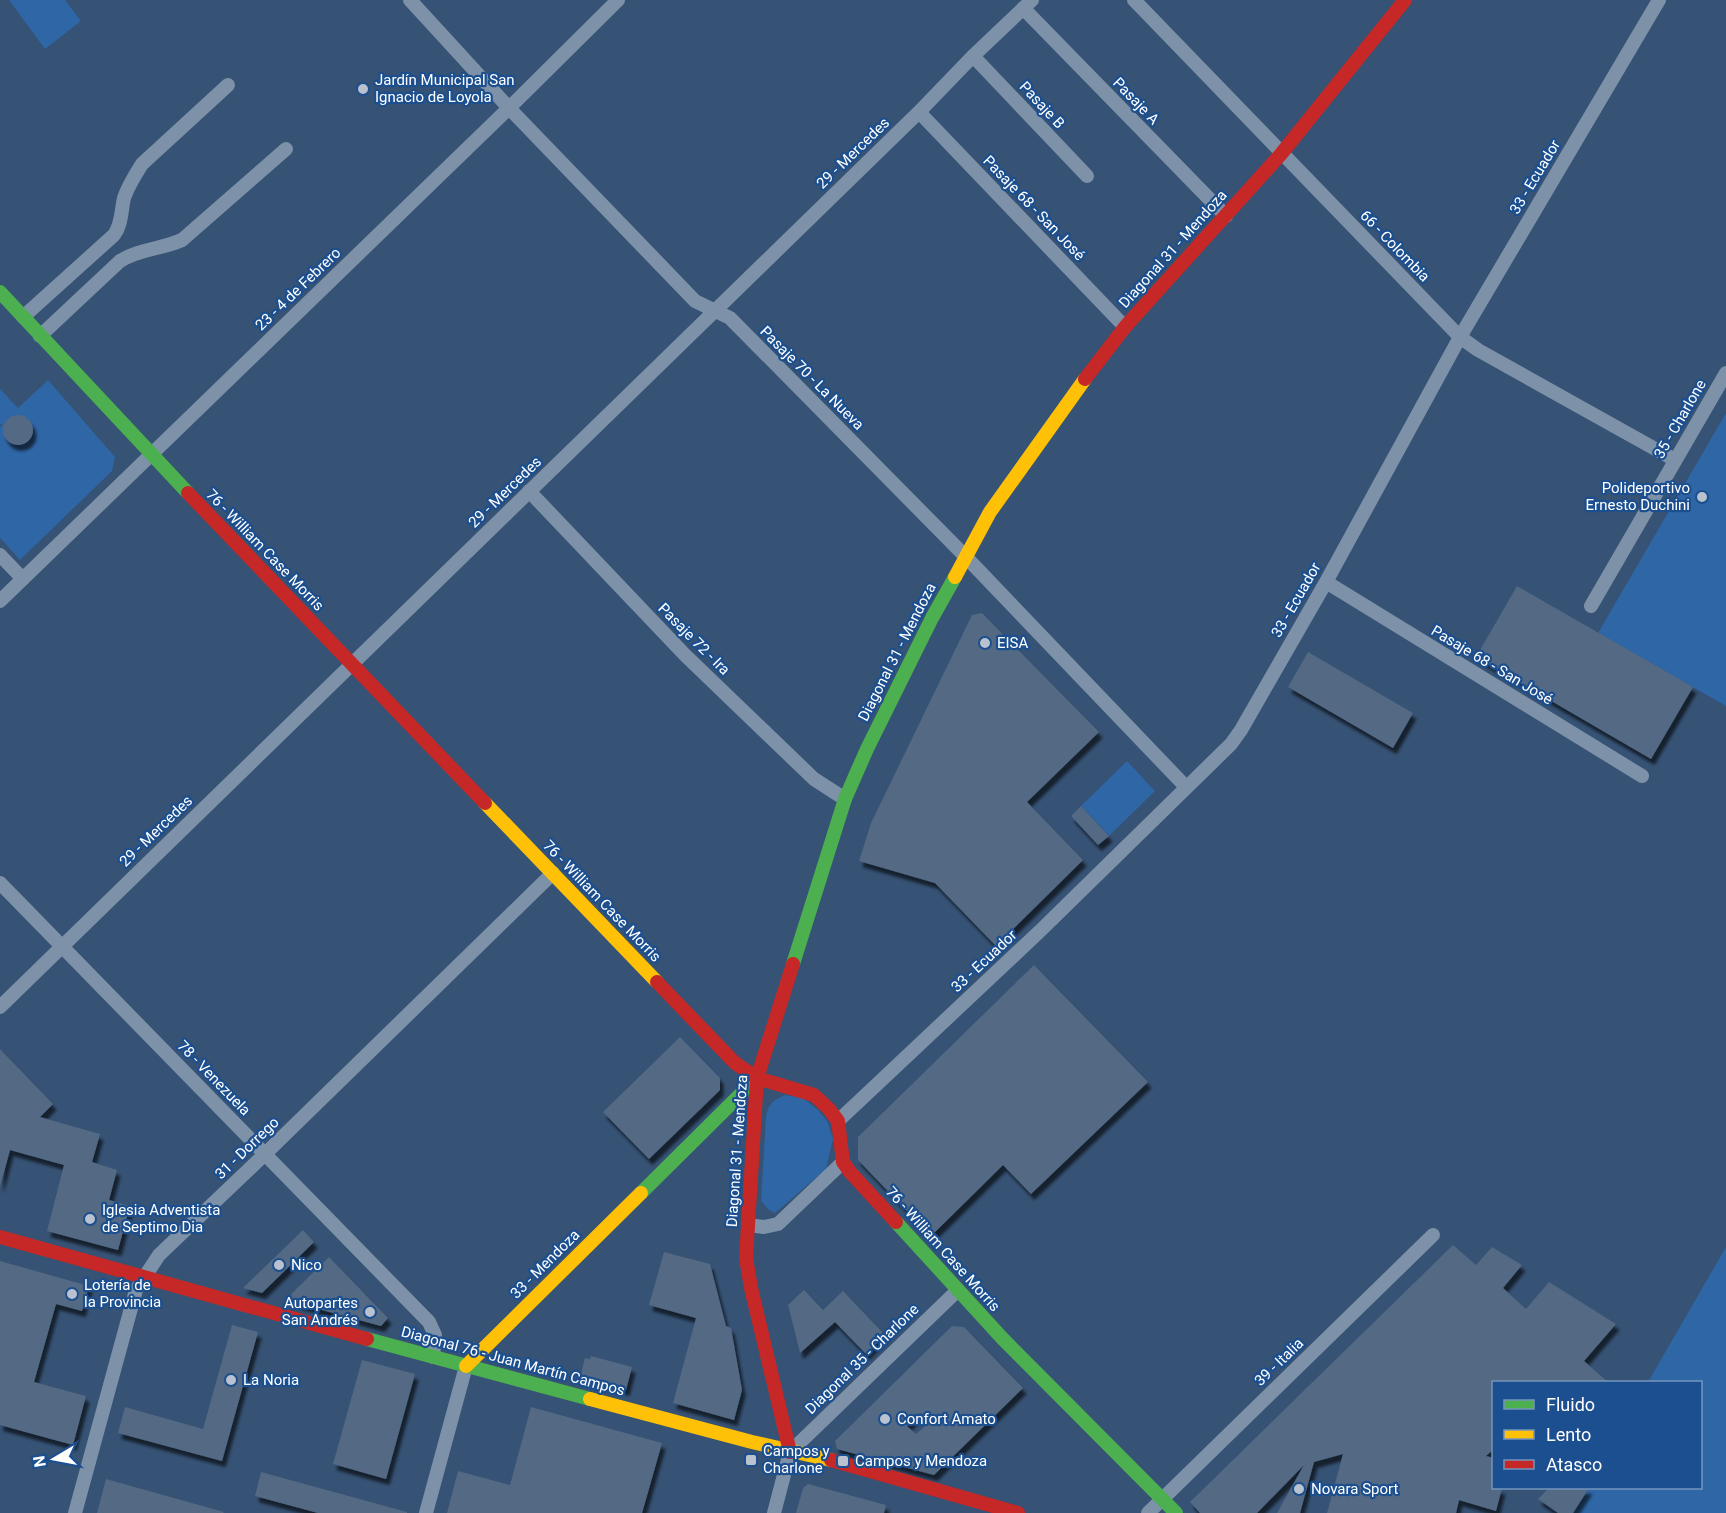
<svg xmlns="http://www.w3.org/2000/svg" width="1726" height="1513" font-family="Roboto,sans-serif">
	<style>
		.green { fill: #2f66a5 }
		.building { fill: #526984; fill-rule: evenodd; filter: url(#shadow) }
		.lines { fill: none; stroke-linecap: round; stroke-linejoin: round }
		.street { stroke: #7d92a8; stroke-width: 14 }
		.fast { stroke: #4caf50; stroke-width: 14 }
		.slow { stroke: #ffc107; stroke-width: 14 }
		.jam { stroke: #c62828; stroke-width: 14 }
		.poi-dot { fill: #b9c2ce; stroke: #1b4f8f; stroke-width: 2 }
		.labels { text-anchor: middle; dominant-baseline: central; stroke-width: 4.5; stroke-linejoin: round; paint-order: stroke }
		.poi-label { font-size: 15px; fill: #fff; stroke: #1b4f8f; text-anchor: start }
		.street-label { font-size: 15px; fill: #fff; stroke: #1b4f8f }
	</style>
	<defs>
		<filter id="shadow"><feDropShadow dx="3.5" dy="6" stdDeviation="1.5" flood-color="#0009"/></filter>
	</defs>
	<rect width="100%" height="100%" fill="#365274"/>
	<path class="green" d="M 9,0 L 65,0 L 81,21 L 45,49 Z
		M 48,380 L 115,457 L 112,471 L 20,560 L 0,538 L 0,427 L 2,425 L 0,424 L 0,389 L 18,408 Z
		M 1726,413 L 1726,706 L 1598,633 Z
		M 1127,761 L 1155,791 L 1109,836 L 1081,806 Z
		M 786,1095 L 803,1098 L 818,1110 L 827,1121 L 833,1139 L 826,1169 L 775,1213 L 768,1209 L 761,1201 L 766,1116 C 769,1103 774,1099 786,1095 Z
		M 1726,1247 L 1726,1513 L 1573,1513 L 1589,1488 L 1700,1488 L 1700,1382 L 1648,1382 Z"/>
	<path class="building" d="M3 430a15 15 0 1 1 30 0a15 15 0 1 1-30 0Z
		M 1517,586 L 1693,687 L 1651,759 L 1476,657 Z
		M 982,613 L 1099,732 L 1027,802 L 1083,860 L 996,946 L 935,883 L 859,861 L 871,823 L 972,615 Z
		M 1308,652 L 1413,713 L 1393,748 L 1288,687 Z
		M 1081,806 L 1109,836 L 1098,845 L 1071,816 Z
		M 1034,965 L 1148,1082 L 1031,1194 L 1003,1165 L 931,1236 L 858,1160 L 858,1137 Z
		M 680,1037 L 720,1078 L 720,1090 L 649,1159 L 603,1112 Z
		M 0,1049 L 53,1104 L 40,1117 L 100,1134 L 92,1162 L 117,1170 L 109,1200 L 130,1206 L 118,1250 L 47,1231 L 64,1165 L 10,1150 L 0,1187 Z
		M 303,1230 L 314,1242 L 262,1293 L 243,1288 Z
		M 1453,1245 L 1476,1265 L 1492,1247 L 1522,1265 L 1503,1288 L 1526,1309 L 1549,1282 L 1616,1324 L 1584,1361 L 1608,1382 L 1494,1382 L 1494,1449 L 1486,1456 L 1494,1458 L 1494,1488 L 1502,1488 L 1496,1511 L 1459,1500 L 1456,1513 L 1327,1513 L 1343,1454 L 1314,1462 L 1300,1513 L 1277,1513 L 1304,1465 L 1257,1513 L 1200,1513 L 1190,1502 Z
		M 664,1252 L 710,1264 L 726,1326 L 731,1328 L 742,1390 L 734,1420 L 673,1403 L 696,1318 L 649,1305 Z
		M 329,1257 L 388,1318 L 381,1326 L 285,1300 Z
		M 0,1261 L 89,1286 L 82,1311 L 56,1304 L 34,1382 L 86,1396 L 73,1445 L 0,1425 Z
		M 804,1290 L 823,1310 L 843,1291 L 885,1335 L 866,1354 L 835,1322 L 800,1353 L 788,1305 Z
		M 232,1325 L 258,1332 L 222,1461 L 118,1433 L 125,1407 L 203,1429 Z
		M 952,1326 L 964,1327 L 1023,1388 L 934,1475 L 837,1449 L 835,1441 ZM 920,1413 L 930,1422 L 916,1434 L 907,1426 Z
		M 591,1356 L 632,1367 L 626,1390 L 580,1378 L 585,1358 L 590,1359 Z
		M 362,1360 L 415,1374 L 386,1479 L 333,1464 Z
		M 531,1407 L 662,1443 L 642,1513 L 447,1513 L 458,1471 L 510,1485 Z
		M 261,1472 L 407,1512 L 407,1513 L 318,1513 L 255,1496 Z
		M 106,1479 L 224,1512 L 223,1513 L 97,1513 Z
		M 808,1484 L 886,1505 L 884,1513 L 796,1513 L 803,1488 Z
		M 1549,1488 L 1589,1488 L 1573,1513 L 1558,1513 L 1538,1499 Z"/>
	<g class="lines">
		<path class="street" d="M 410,0 L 509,108 L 695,301 L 730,318 L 965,556 L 1186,787
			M 1134,0 L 1460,337 L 1478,350 L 1675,460
			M 1023,8 L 1226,216
			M 973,56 L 1087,176
			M 919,112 L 1125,327
			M 23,317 L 114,235 C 122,224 121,211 124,198 C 128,186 135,175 142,164 L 228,85
			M 40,336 L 120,261 C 139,249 162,249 182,240 L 286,149
			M 529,491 L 685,655 L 814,779 L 845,799
			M 0,555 L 23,579
			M 1326,582 L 1642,776
			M 0,601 L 509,108 L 618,0
			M 1591,606 L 1726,373
			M 0,883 L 429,1322 L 435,1335 L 433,1357
			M 0,1007 L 919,112 L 973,56 L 1032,0
			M 838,1121 L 1041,930 L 1231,744 L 1241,730 L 1326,582 L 1460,337 L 1659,0
			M 748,1225 L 764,1227 L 778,1224 L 843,1162
			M 75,1513 L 136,1290 L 159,1255 L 265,1154 L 553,873
			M 426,1513 L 466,1366
			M 774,1513 L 790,1452 L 958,1290
			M 1148,1513 L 1433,1235"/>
		<path class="fast" d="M 0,292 L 188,493
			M 793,964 L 845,799 L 867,749 L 932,618 L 955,577
			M 641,1193 L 757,1078
			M 896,1222 L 1002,1338 L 1176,1513
			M 367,1339 L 590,1399"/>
		<path class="slow" d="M 955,577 L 990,512 L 1085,379
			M 485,803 L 657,982
			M 466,1366 L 641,1193
			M 590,1399 L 752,1442 L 831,1460"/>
		<path class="jam" d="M 1085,379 L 1125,327 L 1281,154 L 1405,0
			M 188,493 L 485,803
			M 657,982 L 735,1063 L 757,1078 L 814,1095 L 829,1109 L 838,1121 L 843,1162 L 850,1172 L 896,1222
			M 0,1237 L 367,1339
			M 790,1452 L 751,1288 L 746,1258 L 757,1078 L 793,964
			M 831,1460 L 1018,1513"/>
	</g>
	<g class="poi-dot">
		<circle cx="363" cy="89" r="6"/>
		<circle cx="1702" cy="497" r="6"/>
		<circle cx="985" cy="643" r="6"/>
		<circle cx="90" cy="1219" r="6"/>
		<circle cx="279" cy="1265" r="6"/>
		<circle cx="72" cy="1294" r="6"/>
		<circle cx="370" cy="1312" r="6"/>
		<circle cx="231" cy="1380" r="6"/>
		<circle cx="885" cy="1419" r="6"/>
		<rect x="745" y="1454" width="12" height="12" rx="3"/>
		<rect x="837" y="1455" width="12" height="12" rx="3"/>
		<circle cx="1299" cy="1489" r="6"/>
	</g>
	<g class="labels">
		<g class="poi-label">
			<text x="375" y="80">Jardín Municipal San<tspan x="375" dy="17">Ignacio de Loyola</tspan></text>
			<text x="1690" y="488" text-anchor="end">Polideportivo<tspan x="1690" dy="17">Ernesto Duchini</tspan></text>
			<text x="997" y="643">EISA</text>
			<text x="102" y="1210">Iglesia Adventista<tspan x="102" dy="17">de Septimo Dia</tspan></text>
			<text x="291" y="1265">Nico</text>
			<text x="84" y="1285">Lotería de<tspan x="84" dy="17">la Provincia</tspan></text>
			<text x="358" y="1303" text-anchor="end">Autopartes<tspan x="358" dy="17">San Andrés</tspan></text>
			<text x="243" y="1380">La Noria</text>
			<text x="897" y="1419">Confort Amato</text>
			<text x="763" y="1451">Campos y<tspan x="763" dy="17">Charlone</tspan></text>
			<text x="855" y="1461">Campos y Mendoza</text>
			<text x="1311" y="1489">Novara Sport</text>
		</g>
		<g class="street-label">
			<text transform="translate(1136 101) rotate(46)">Pasaje A</text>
			<text transform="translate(1042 105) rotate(47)">Pasaje B</text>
			<text transform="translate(853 153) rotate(-44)">29 - Mercedes</text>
			<text transform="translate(1535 177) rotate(-59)">33 - Ecuador</text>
			<text transform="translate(1034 208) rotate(46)">Pasaje 68 - San José</text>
			<text transform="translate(1395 246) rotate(46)">66 - Colombia</text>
			<text transform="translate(1173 249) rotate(-48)">Diagonal 31 - Mendoza</text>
			<text transform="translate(298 289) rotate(-44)">23 - 4 de Febrero</text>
			<text transform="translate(812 378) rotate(45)">Pasaje 70 - La Nueva</text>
			<text transform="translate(1680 419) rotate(-60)">35 - Charlone</text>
			<text transform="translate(505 492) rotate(-44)">29 - Mercedes</text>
			<text transform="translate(265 550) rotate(46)">76 - William Case Morris</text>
			<text transform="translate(1296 600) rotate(-60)">33 - Ecuador</text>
			<text transform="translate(694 639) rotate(45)">Pasaje 72 - Ira</text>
			<text transform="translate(897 652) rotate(-63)">Diagonal 31 - Mendoza</text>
			<text transform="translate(1492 665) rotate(31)">Pasaje 68 - San José</text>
			<text transform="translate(156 831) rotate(-44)">29 - Mercedes</text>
			<text transform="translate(602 901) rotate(46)">76 - William Case Morris</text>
			<text transform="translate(984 961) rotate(-43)">33 - Ecuador</text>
			<text transform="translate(214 1078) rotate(46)">78 - Venezuela</text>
			<text transform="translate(247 1148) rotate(-44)">31 - Dorrego</text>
			<text transform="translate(737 1151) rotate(-86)">Diagonal 31 - Mendoza</text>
			<text transform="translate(943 1249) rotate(48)">76 - William Case Morris</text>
			<text transform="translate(545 1264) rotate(-45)">33 - Mendoza</text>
			<text transform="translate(862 1359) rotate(-44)">Diagonal 35 - Charlone</text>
			<text transform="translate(513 1361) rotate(15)">Diagonal 76 - Juan Martín Campos</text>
			<text transform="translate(1279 1362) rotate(-44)">39 - Italia</text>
		</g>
	</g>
	<rect x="1492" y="1381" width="210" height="108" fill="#1b4f8f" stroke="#7695bc" stroke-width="1.5"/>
	<rect x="1504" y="1400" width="30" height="9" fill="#4caf50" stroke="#7695bc" stroke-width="1.5"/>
	<text x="1546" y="1411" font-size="18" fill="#ffffff">Fluido</text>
	<rect x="1504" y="1430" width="30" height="9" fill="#ffc107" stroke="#7695bc" stroke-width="1.5"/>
	<text x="1546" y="1441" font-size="18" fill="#ffffff">Lento</text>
	<rect x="1504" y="1460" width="30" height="9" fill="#c62828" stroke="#7695bc" stroke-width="1.5"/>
	<text x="1546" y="1471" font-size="18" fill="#ffffff">Atasco</text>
	<g transform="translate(54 1459) rotate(260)" stroke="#1b4f8f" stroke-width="4.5" paint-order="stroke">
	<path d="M0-4.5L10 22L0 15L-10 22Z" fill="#ffffff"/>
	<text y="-9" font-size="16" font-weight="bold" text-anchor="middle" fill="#ffffff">N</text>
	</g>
</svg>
